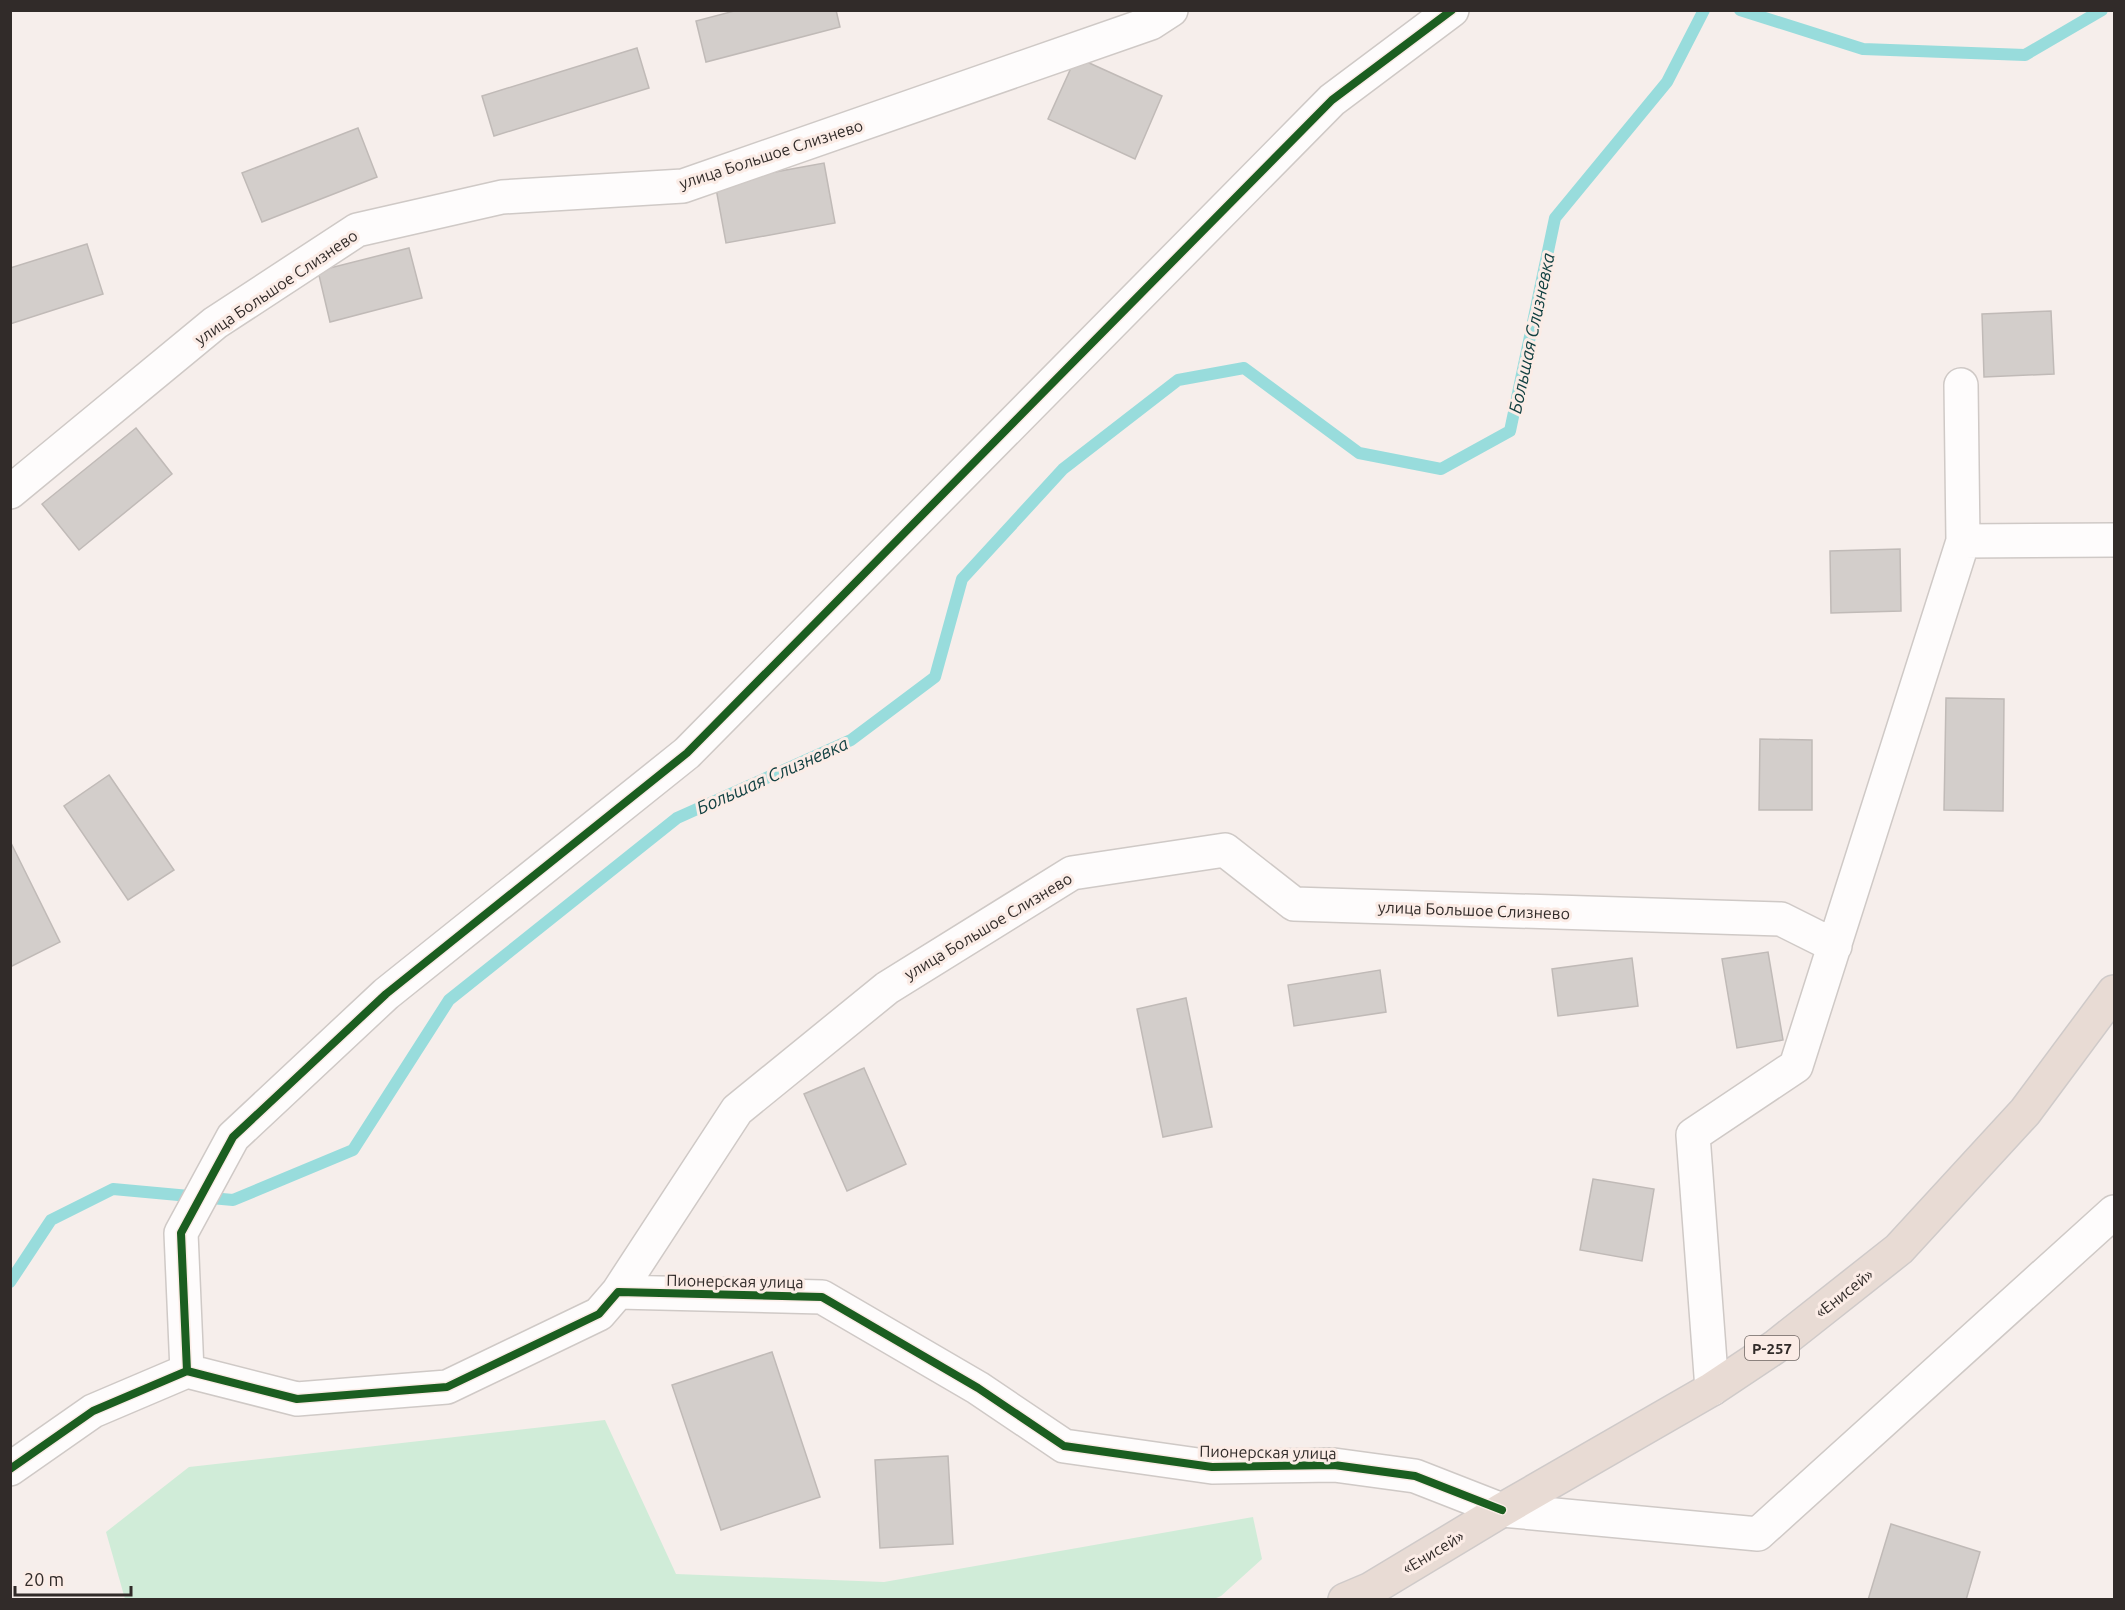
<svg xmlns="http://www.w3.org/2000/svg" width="2125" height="1610" font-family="Ubuntu,sans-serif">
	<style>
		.green { fill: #d0ecd8 }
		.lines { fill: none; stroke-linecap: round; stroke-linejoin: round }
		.stream { stroke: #98dcdc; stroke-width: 12 }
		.building { fill: #d3cecb; stroke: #c0bab7; stroke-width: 1.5 }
		.minor-casing { stroke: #cfc9c6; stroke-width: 36 }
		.highway-casing { stroke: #cfcac9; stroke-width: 36 }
		.minor { stroke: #fefcfc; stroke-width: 33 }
		.highway { stroke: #e8dbd4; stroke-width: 33 }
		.cycleway-casing { stroke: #fbece6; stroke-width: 11 }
		.cycleway { stroke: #1b5e20; stroke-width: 8 }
		.labels { text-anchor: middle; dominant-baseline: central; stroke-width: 6; stroke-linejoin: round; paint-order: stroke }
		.shield { fill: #fbece6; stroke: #6e6562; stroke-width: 1.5 }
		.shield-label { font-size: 15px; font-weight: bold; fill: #312b29 }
		.street-label { font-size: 16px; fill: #312b29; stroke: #fbece6 }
		.water-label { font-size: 18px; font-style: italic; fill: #124142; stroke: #fbece6 }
	</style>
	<rect width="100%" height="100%" fill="#f6eeeb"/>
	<path class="green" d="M 605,1420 L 676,1574 L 884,1582 L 1253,1517 L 1262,1559 L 1221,1596 L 1211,1600 L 125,1599 L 106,1532 L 189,1467 Z"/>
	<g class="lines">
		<path class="stream" d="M 1740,10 L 1863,49 L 2025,55 L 2102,10
			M 10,1282 L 51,1220 L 113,1189 L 233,1200 L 353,1150 L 449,1000 L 677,818 L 851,740 L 935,677 L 962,579 L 1063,469 L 1178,380 L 1244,368 L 1359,453 L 1441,469 L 1510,431 L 1555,218 L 1667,82 L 1704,10"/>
	</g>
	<path class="building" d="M 738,10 L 836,10 L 840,27 L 706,62 L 696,21 Z
		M 637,48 L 649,88 L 494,136 L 482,96 Z
		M 1076,57 L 1162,96 L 1135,159 L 1048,119 Z
		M 358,128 L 377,177 L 262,222 L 242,173 Z
		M 824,163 L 835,223 L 726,243 L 715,183 Z
		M 87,244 L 103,294 L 10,324 L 10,268 Z
		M 409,248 L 422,298 L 330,322 L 318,271 Z
		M 2051,311 L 2054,374 L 1984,377 L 1982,314 Z
		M 136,428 L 172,474 L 79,550 L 42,504 Z
		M 1900,549 L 1901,611 L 1831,613 L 1830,551 Z
		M 1946,698 L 2004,699 L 2003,811 L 1944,810 Z
		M 1760,739 L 1812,740 L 1812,810 L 1759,810 Z
		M 109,775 L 174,870 L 128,900 L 64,806 Z
		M 10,841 L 60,942 L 10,967 Z
		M 1768,952 L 1783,1040 L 1737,1048 L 1722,959 Z
		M 1632,958 L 1638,1006 L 1558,1016 L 1552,969 Z
		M 1380,970 L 1386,1012 L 1294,1026 L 1288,985 Z
		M 1186,998 L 1212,1127 L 1163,1137 L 1137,1009 Z
		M 864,1068 L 906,1164 L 847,1191 L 804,1094 Z
		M 1593,1179 L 1654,1189 L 1642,1261 L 1580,1250 Z
		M 772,1352 L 820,1497 L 721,1530 L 672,1385 Z
		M 948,1456 L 953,1544 L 880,1548 L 875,1460 Z
		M 1891,1524 L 1980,1552 L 1966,1600 L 1868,1600 Z"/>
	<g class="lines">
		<defs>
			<path id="minor" d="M 10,492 L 215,323 L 357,230 L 502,197 L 683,186 L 1151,23 L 1171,10
				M 1963,541 L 2114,540
				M 618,1292 L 737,1110 L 887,988 L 1072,873 L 1225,850 L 1294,904 L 1781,919 L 1835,946
				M 187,1371 L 181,1233 L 233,1137 L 386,994 L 687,753 L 1332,100 L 1452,10
				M 1712,1389 L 1693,1135 L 1796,1066 L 1963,541 L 1961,385
				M 10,1469 L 93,1411 L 187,1371 L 297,1399 L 447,1387 L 599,1314 L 618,1292 L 822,1297 L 978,1388 L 1064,1446 L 1212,1467 L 1334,1465 L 1415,1476 L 1502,1510 L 1758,1534 L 2114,1212"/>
			<path id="highway" d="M 1345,1600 L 1371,1589 L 1502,1510 L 1712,1389 L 1775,1347 L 1899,1249 L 2025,1112 L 2114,992"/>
		</defs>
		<use href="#minor" class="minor-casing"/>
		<use href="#highway" class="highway-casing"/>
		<use href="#minor" class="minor"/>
		<use href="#highway" class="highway"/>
		<defs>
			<path id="cycleway" d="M 187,1371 L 181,1233 L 233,1137 L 386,994 L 687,753 L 1332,100 L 1452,10
				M 10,1469 L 93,1411 L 187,1371 L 297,1399 L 447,1387 L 599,1314 L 618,1292 L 822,1297 L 978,1388 L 1064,1446 L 1212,1467 L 1334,1465 L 1415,1476 L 1502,1510"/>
		</defs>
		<use href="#cycleway" class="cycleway-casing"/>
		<use href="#cycleway" class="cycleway"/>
	</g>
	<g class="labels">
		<rect class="shield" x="1745" y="1336" width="54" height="24" rx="4.5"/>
		<g class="shield-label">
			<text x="1772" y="1348">Р-257</text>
		</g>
		<g class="street-label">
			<text transform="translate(771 154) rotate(-18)">улица Большое Слизнево</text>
			<text transform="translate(276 287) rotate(-34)">улица Большое Слизнево</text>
			<text transform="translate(1474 910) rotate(2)">улица Большое Слизнево</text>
			<text transform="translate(988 926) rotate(-31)">улица Большое Слизнево</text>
			<text transform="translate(735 1281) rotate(1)">Пионерская улица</text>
			<text transform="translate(1844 1293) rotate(-38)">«Енисей»</text>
			<text transform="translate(1268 1452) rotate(1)">Пионерская улица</text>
			<text transform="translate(1433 1552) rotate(-31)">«Енисей»</text>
		</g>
		<g class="water-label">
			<text transform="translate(1531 333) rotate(-78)">Большая Слизневка</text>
			<text transform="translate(772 775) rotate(-24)">Большая Слизневка</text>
		</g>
	</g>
	<rect width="2125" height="1610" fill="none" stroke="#312b29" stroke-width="24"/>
	<path d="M15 1586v9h116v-9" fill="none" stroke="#312b29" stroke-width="3"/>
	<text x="24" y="1586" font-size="18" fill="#312b29" stroke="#fbece6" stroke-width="4.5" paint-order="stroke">20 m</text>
</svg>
